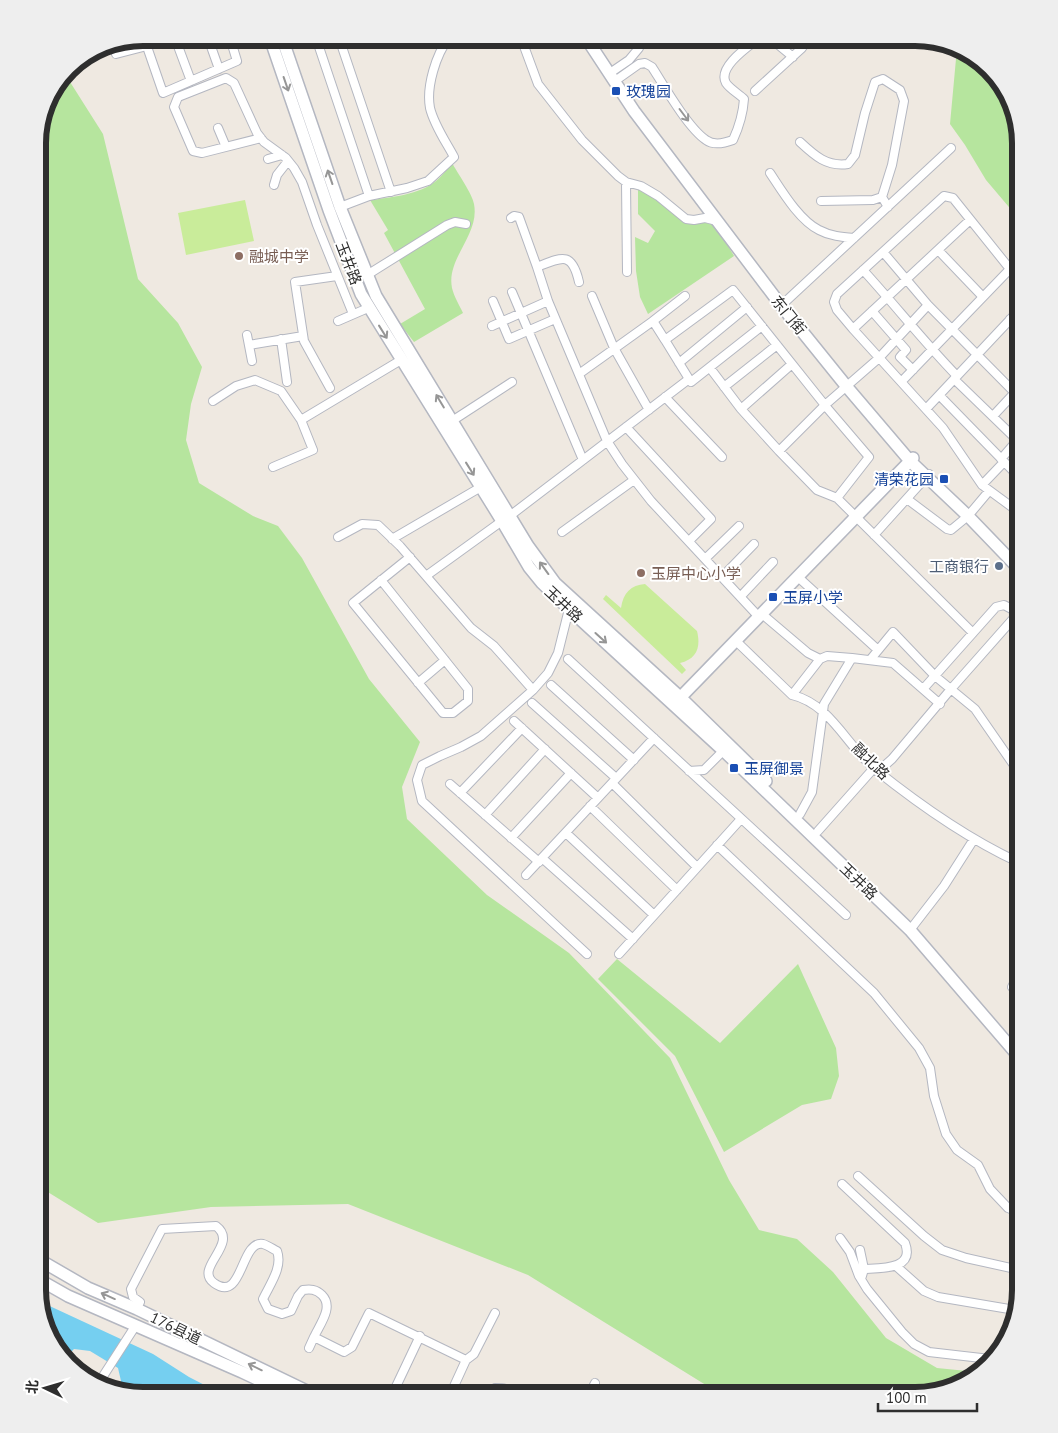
<svg xmlns="http://www.w3.org/2000/svg" width="1058" height="1433" font-family="'PT Sans','Noto Sans SC',sans-serif">
	<style>
		.green { fill: #b6e59e }
		.pitch { fill: #c9ec9a }
		.water { fill: #75cff0 }
		.lines { fill: none; stroke-linecap: round; stroke-linejoin: round }
		.street-casing { stroke: #b4b7c1; stroke-width: 10 }
		.secondary-casing { stroke: #b4b7c1; stroke-width: 14 }
		.street { stroke: #fff; stroke-width: 8 }
		.secondary { stroke: #fff; stroke-width: 11 }
		.oneway { stroke: #969696 }
		.transit-dot { fill: #1a4fb4; stroke: #fff; stroke-width: 2 }
		.education-dot { fill: #8d6e63; stroke: #fff; stroke-width: 2 }
		.service-dot { fill: #5c6f8a; stroke: #fff; stroke-width: 2 }
		.labels { text-anchor: middle; dominant-baseline: central; stroke-width: 4; stroke-linejoin: round; paint-order: stroke }
		.transit-label { font-size: 15px; fill: #164399; stroke: #fff; text-anchor: start }
		.education-label { font-size: 15px; fill: #785e54; stroke: #fff; text-anchor: start }
		.street-label { font-size: 15px; fill: #2e2e2e; stroke: #fff }
		.service-label { font-size: 15px; fill: #4e5e75; stroke: #fff; text-anchor: end }
		.rim { fill: none; stroke: #2e2e2e; stroke-width: 6 }
	</style>
	<rect width="100%" height="100%" fill="#efe9e1"/>
	<path class="green" d="M 957,48 L 968,52 L 1006,90 L 1020,143 L 1020,220 L 986,180 L 965,145 L 950,124 Z
		M 65,74 L 103,134 L 138,279 L 178,323 L 202,367 L 191,404 L 186,440 L 199,483 L 253,516 L 278,526 L 302,558 L 369,679 L 420,742 L 402,787 L 407,819 L 487,895 L 569,953 L 670,1058 L 729,1180 L 759,1230 L 797,1239 L 833,1272 L 886,1338 L 937,1368 L 977,1372 L 968,1381 L 915,1395 L 722,1395 L 528,1275 L 348,1204 L 211,1207 L 98,1223 L 38,1186 L 38,136 L 48,96 Z
		M 452,163 C 457,172 473,195 474,204 C 480,235 446,258 452,288 C 454,297 460,306 463,313 L 414,342 L 400,324 L 425,309 L 384,233 L 388,230 L 370,200 C 389,198 421,194 436,181 C 442,176 447,169 452,163 Z
		M 638,187 L 698,222 L 715,224 L 734,256 L 648,314 L 640,297 L 636,271 L 635,237 L 648,243 L 655,231 L 638,214 Z
		M 617,959 L 720,1043 L 798,964 L 836,1048 L 839,1076 L 831,1099 L 802,1105 L 724,1152 L 675,1056 L 598,979 Z"/>
	<path class="pitch" d="M 245,200 L 254,241 L 186,255 L 178,213 Z
		M 645,584 L 697,631 C 701,647 697,659 680,663 L 686,670 L 682,674 L 603,599 L 606,595 L 621,608 C 623,593 631,585 645,584 Z"/>
	<path class="water" d="M 41,1302 L 153,1354 L 189,1377 L 224,1395 L 136,1395 L 120,1390 L 121,1381 L 118,1368 L 90,1351 L 74,1349 L 66,1357 L 52,1343 Z"/>
	<g class="lines">
		<defs>
			<path id="street" d="M 144,38 L 163,93 L 237,61 L 230,38
				M 175,38 L 191,81
				M 208,38 L 219,69
				M 316,38 L 369,196
				M 339,38 L 391,192
				M 521,38 L 538,84 L 582,140 L 618,176 L 626,182 L 641,186 L 658,196 L 686,219 L 694,220 L 705,218 L 717,221
				M 770,38 L 793,57
				M 116,54 L 147,46
				M 610,73 L 629,60 L 639,48 L 633,38
				M 615,81 L 639,64 L 645,63 L 652,67 C 664,86 688,128 706,140 C 714,146 725,143 733,140 C 739,127 743,114 744,99 C 739,94 730,89 726,83 C 717,67 749,46 759,38
				M 755,91 L 802,48 L 809,38
				M 218,128 L 226,147
				M 261,138 L 202,153 L 193,151 L 174,107 L 178,97 L 226,78 L 234,83 L 257,133 L 264,142 L 286,158 L 294,168 L 302,182 L 317,225 L 353,314
				M 800,142 C 815,156 827,167 848,164 L 855,155 L 865,113 L 875,82 L 883,79 L 900,90 L 904,101 L 892,165 L 882,197 L 888,207
				M 268,159 L 282,155
				M 770,173 C 782,191 799,220 819,230 C 830,236 842,237 854,238
				M 626,182 L 627,272
				M 274,185 L 277,175 L 288,161
				M 821,201 L 873,200 L 882,197
				M 340,207 L 369,196 L 407,188 L 428,181 L 454,157 C 446,142 434,125 430,108 C 426,87 436,54 449,38
				M 511,218 L 514,216 L 519,217 L 537,267
				M 938,250 L 983,297
				M 883,252 L 928,305 L 1015,393
				M 863,270 C 895,305 924,342 957,376
				M 367,275 L 447,225 L 455,222 L 466,224
				M 579,282 C 572,251 562,257 537,267 L 548,301 L 607,441 L 622,464 L 651,501 L 759,617
				M 512,292 L 583,460
				M 592,296 L 614,348 L 649,410
				M 493,301 L 509,339 L 555,319
				M 785,302 L 951,148
				M 872,311 L 906,350 L 900,357 L 913,370
				M 1010,319 L 1020,331
				M 338,321 L 368,308
				M 492,326 L 548,301
				M 853,329 L 970,220
				M 247,335 L 252,361
				M 281,339 L 287,382
				M 665,340 L 653,321 L 685,296
				M 249,345 L 303,336
				M 679,363 L 747,307
				M 710,368 L 741,409 L 779,451 L 817,490 L 837,498 L 973,633
				M 579,374 L 653,321
				M 689,379 L 691,382 L 762,326
				M 954,379 L 1020,443
				M 902,381 L 1010,269
				M 724,387 L 777,345
				M 330,388 L 304,341 L 295,282 L 337,276
				M 939,395 L 1020,478
				M 665,397 L 722,457
				M 213,401 L 236,386 L 255,380 L 281,391 L 301,420 L 313,450 L 273,467
				M 741,409 L 792,364
				M 926,409 L 1020,309
				M 993,416 L 1020,387
				M 301,420 L 401,360
				M 452,421 L 512,382
				M 626,427 L 711,519 L 689,541
				M 779,451 L 825,405 L 879,358 L 928,305
				M 1001,459 L 1020,437
				M 982,485 L 1004,462
				M 907,499 L 947,529 L 951,530 L 968,516 L 989,491
				M 1020,513 L 982,485 L 943,428 L 853,329 L 837,310 L 834,302 L 837,294 L 944,196 L 953,198 L 1010,269 L 1020,279
				M 511,515 L 689,379 L 665,340 L 733,290 L 828,409 L 869,457 L 837,498
				M 562,532 L 634,480
				M 874,535 L 929,474
				M 338,537 L 362,524 L 378,525 L 400,546 L 471,628 L 494,646 L 533,690
				M 392,539 L 481,487
				M 705,559 L 739,526
				M 426,576 L 502,521
				M 722,577 L 754,544
				M 798,577 L 878,650
				M 381,580 L 468,689 L 468,701 L 453,713 L 443,713 L 353,603 L 410,557
				M 741,596 L 773,562
				M 569,609 L 558,653 L 548,673 L 533,690 L 481,736 L 461,747 L 440,756 L 422,765 L 417,780 L 422,801 L 587,954
				M 762,614 L 808,653 L 820,659 L 827,656 L 852,658
				M 736,641 L 792,695 C 831,704 847,747 876,770 C 921,806 968,839 1020,863
				M 568,659 L 846,915
				M 870,660 L 893,632 L 935,676 L 975,709 L 1020,774
				M 418,683 L 445,660
				M 551,685 L 634,760
				M 924,688 L 996,607 L 1004,605 L 1019,613
				M 792,695 L 820,659
				M 532,703 L 616,778
				M 514,721 L 598,798
				M 689,771 L 704,770 L 723,751
				M 612,783 L 697,867
				M 450,784 L 539,862
				M 460,793 L 522,728
				M 590,806 L 677,890
				M 800,814 L 812,792 L 824,704 L 852,658 L 893,663 L 940,704
				M 485,815 L 545,749
				M 818,831 L 874,768 L 883,767 L 892,759 L 951,689 L 1020,611
				M 566,833 L 654,915
				M 511,838 L 571,773
				M 717,845 L 874,993 L 919,1048 L 930,1068 L 934,1096 L 946,1134 L 957,1150 L 978,1165 L 990,1189 L 1008,1208 L 1020,1213
				M 542,858 L 633,939
				M 526,875 L 654,738
				M 910,930 L 944,886 L 974,839
				M 619,954 L 741,819
				M 1012,987 L 1020,972
				M 858,1176 L 924,1236 L 942,1250 L 966,1258 L 1020,1270
				M 842,1184 L 905,1243 C 915,1270 881,1268 864,1269 L 861,1279
				M 840,1238 L 850,1252 L 859,1276 L 867,1289 L 902,1332 L 914,1344 L 929,1352 L 990,1359
				M 860,1250 L 864,1269
				M 896,1266 L 924,1291 L 938,1297 L 1015,1310
				M 137,1309 L 140,1302 L 133,1297 L 131,1289 L 162,1229 L 216,1226 C 240,1244 193,1268 214,1283 C 243,1304 240,1240 263,1244 C 267,1245 273,1249 277,1251 C 283,1267 270,1284 263,1299 L 268,1309 L 282,1314 L 291,1311 L 298,1296 L 303,1290 C 310,1289 316,1289 322,1295 C 334,1307 320,1324 314,1337 L 344,1352 L 352,1347 L 369,1313 L 466,1360
				M 309,1348 L 314,1337
				M 98,1384 L 136,1325
				M 392,1395 L 420,1336
				M 450,1395 L 466,1360 L 474,1354 L 495,1313
				M 487,1395 L 495,1388 C 503,1388 508,1388 513,1395
				M 589,1395 L 595,1383"/>
			<path id="secondary" d="M 270,38 L 329,210 L 361,294 L 502,521 L 529,567 L 542,583 L 569,609 L 726,753 L 910,930 L 1020,1058
				M 282,38 L 340,207 L 376,296 L 528,546 L 555,583 L 681,698 L 766,781
				M 586,38 L 634,111 L 780,304 L 847,387 L 910,461 L 968,516 L 1020,570
				M 675,703 L 913,458
				M 38,1259 L 88,1288 L 137,1309 L 315,1395
				M 38,1279 L 68,1296 L 242,1372 L 291,1395"/>
		</defs>
		<use href="#street" class="street-casing"/>
		<use href="#secondary" class="secondary-casing"/>
		<use href="#street" class="street"/>
		<use href="#secondary" class="secondary"/>
	</g>
	<defs><path id="oneway-shaft" d="M-6 0H5M1.5-3L5.5 0L1.5 3" fill="none" stroke-width="1.6" stroke-linecap="round" stroke-linejoin="round" transform="scale(1.25)"/></defs>
	<g class="oneway">
		<use href="#oneway-shaft" transform="translate(286 84) rotate(71)"/>
		<use href="#oneway-shaft" transform="translate(684 115) rotate(53)"/>
		<use href="#oneway-shaft" transform="translate(330 177) rotate(-109)"/>
		<use href="#oneway-shaft" transform="translate(383 332) rotate(58)"/>
		<use href="#oneway-shaft" transform="translate(440 401) rotate(-121)"/>
		<use href="#oneway-shaft" transform="translate(470 469) rotate(58)"/>
		<use href="#oneway-shaft" transform="translate(544 568) rotate(-126)"/>
		<use href="#oneway-shaft" transform="translate(601 638) rotate(42)"/>
		<use href="#oneway-shaft" transform="translate(108 1296) rotate(-156)"/>
		<use href="#oneway-shaft" transform="translate(255 1367) rotate(-154)"/>
	</g>
	<g class="transit-dot">
		<rect x="611" y="86" width="10" height="10" rx="2.5"/>
		<rect x="939" y="474" width="10" height="10" rx="2.5"/>
		<rect x="768" y="592" width="10" height="10" rx="2.5"/>
		<rect x="729" y="763" width="10" height="10" rx="2.5"/>
	</g>
	<g class="education-dot">
		<circle cx="239" cy="256" r="5"/>
		<circle cx="641" cy="573" r="5"/>
	</g>
	<circle class="service-dot" cx="999" cy="566" r="5"/>
	<g class="labels">
		<g class="transit-label">
			<text x="626" y="91">玫瑰园</text>
			<text x="934" y="479" text-anchor="end">清荣花园</text>
			<text x="783" y="597">玉屏小学</text>
			<text x="744" y="768">玉屏御景</text>
		</g>
		<g class="education-label">
			<text x="249" y="256">融城中学</text>
			<text x="651" y="573">玉屏中心小学</text>
		</g>
		<g class="street-label">
			<text transform="translate(349 263) rotate(69)">玉井路</text>
			<text transform="translate(789 315) rotate(51)">东门街</text>
			<text transform="translate(564 604) rotate(43)">玉井路</text>
			<text transform="translate(871 761) rotate(44)">融北路</text>
			<text transform="translate(859 881) rotate(44)">玉井路</text>
			<text transform="translate(176 1328) rotate(26)">176县道</text>
		</g>
		<g class="service-label">
			<text x="989" y="566">工商银行</text>
		</g>
	</g>
	<path d="M0 0H1058V1433H0ZM143 46H915A97 97 0 0 1 1012 143V1290A97 97 0 0 1 915 1387H143A97 97 0 0 1 46 1290V143A97 97 0 0 1 143 46Z" fill="#eee" fill-rule="evenodd"/>
	<path class="rim" d="M143 46H915A97 97 0 0 1 1012 143V1290A97 97 0 0 1 915 1387H143A97 97 0 0 1 46 1290V143A97 97 0 0 1 143 46Z"/>
	<g transform="translate(45 1388) rotate(275)" stroke="#ffffff" stroke-width="4" paint-order="stroke">
	<path d="M0-4L9 19L0 12L-9 19Z" fill="#2e2e2e"/>
	<text y="-8" font-size="14" font-weight="bold" text-anchor="middle" fill="#2e2e2e">北</text>
	</g>
	<path d="M878 1403v8h99v-8" fill="none" stroke="#2e2e2e" stroke-width="2.5"/>
	<text x="886" y="1403" font-size="15" fill="#2e2e2e" stroke="#ffffff" stroke-width="4" paint-order="stroke">100 m</text>
</svg>
